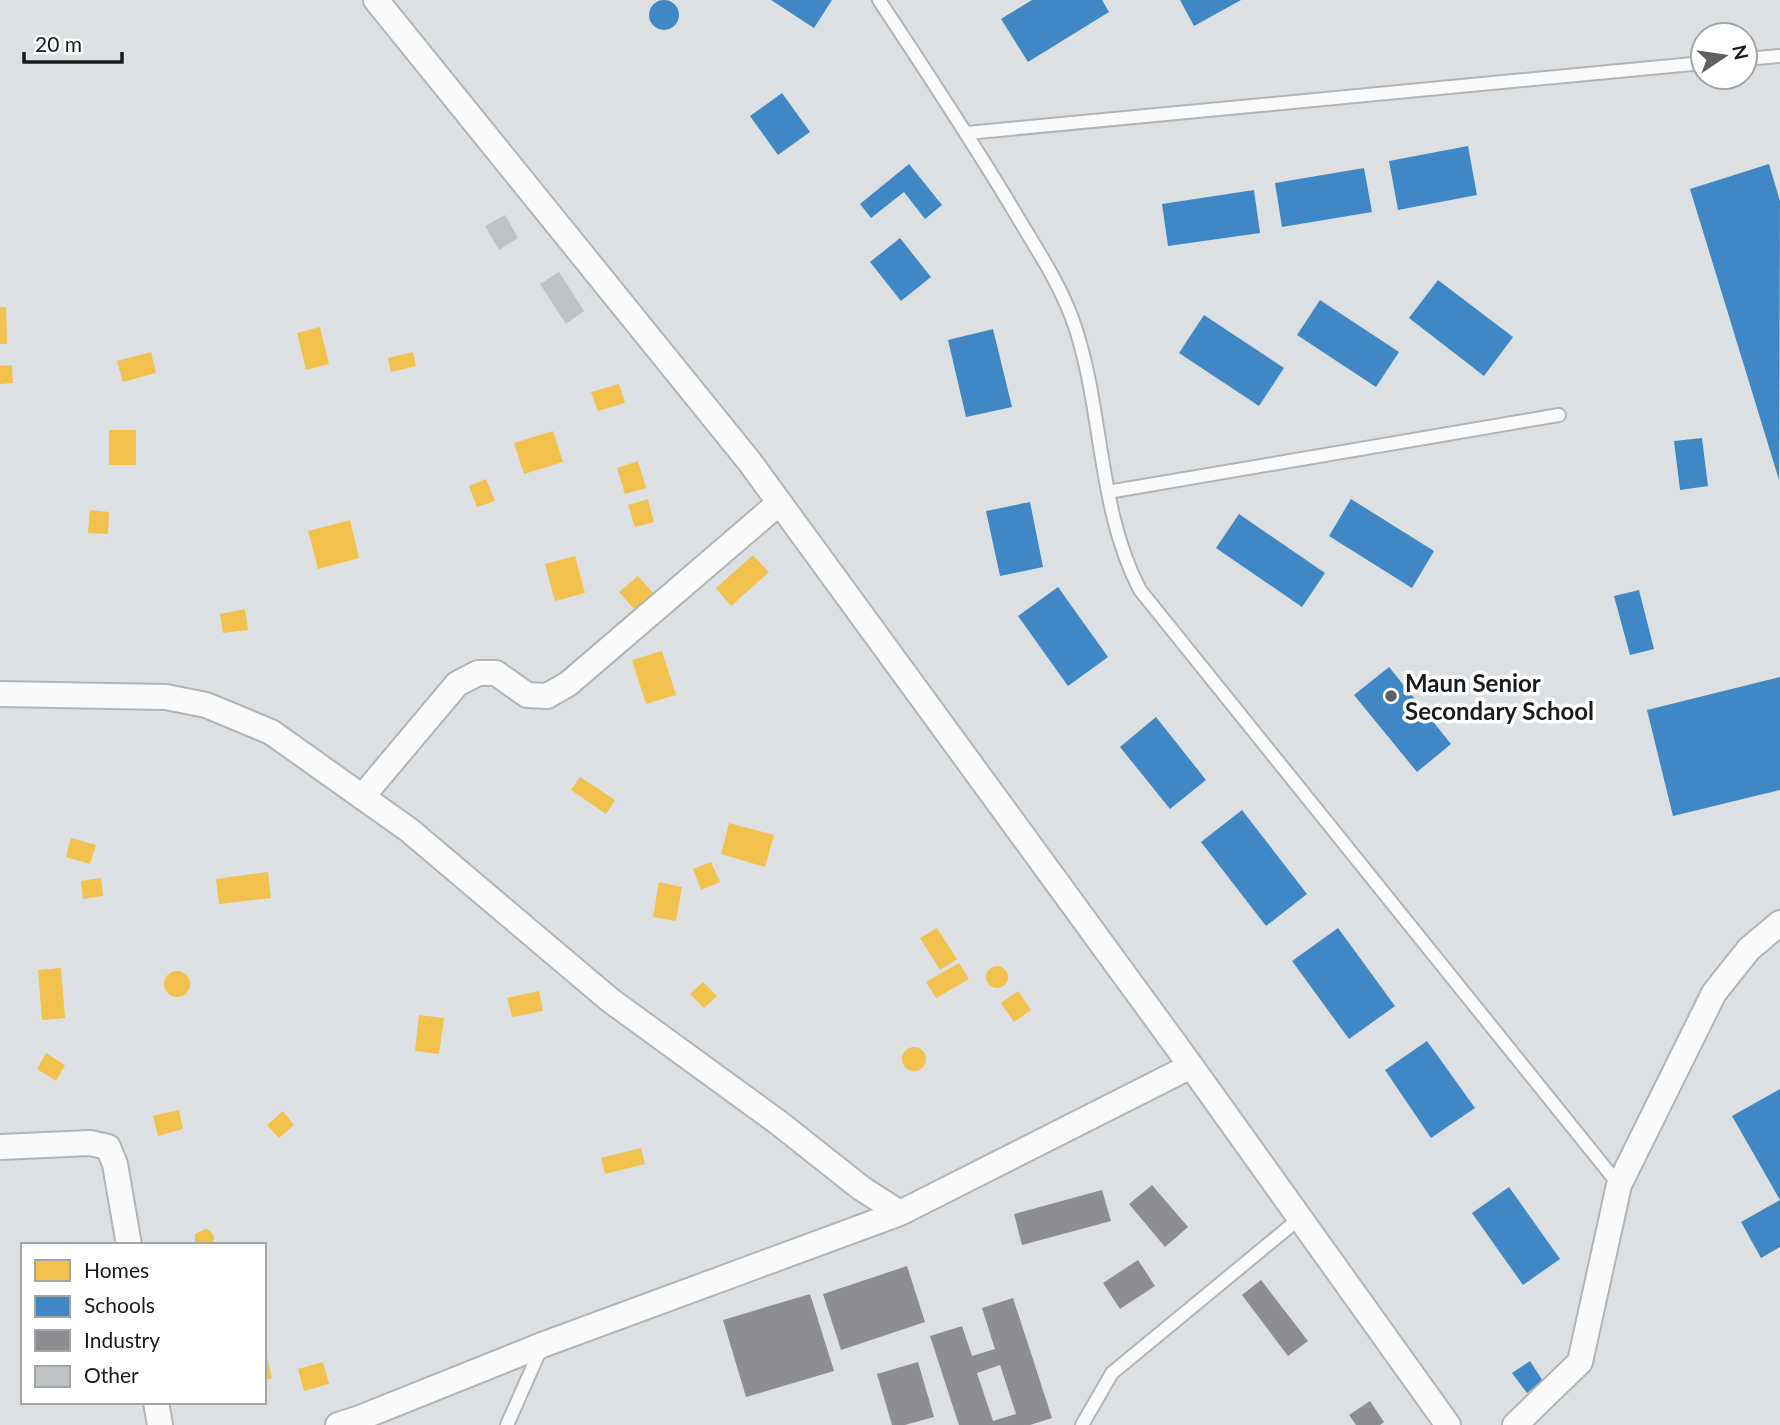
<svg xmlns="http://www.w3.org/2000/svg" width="1780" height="1425" font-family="Lato,sans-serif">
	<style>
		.homes { fill: #f2c14e }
		.schools { fill: #3f88c5 }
		.industry { fill: #8d8d92; fill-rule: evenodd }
		.building { fill: #c0c3c5 }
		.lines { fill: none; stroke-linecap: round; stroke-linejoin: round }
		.service-casing { stroke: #b2b5b6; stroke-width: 16 }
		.minor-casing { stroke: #b2b5b6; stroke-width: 28 }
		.service { stroke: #fafafb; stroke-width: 12 }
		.minor { stroke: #fafafb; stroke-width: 24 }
		.poi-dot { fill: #5e6062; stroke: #fff; stroke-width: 2.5 }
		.labels { text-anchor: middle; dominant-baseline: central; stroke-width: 7; stroke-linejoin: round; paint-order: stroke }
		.poi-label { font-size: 24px; font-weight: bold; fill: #191b1c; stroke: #fff; text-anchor: start }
	</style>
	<rect width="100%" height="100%" fill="#dde0e3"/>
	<path class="homes" d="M 0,307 L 6,307 L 7,344 L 0,344 Z
		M 320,327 L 329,364 L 306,370 L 297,333 Z
		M 151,352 L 156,373 L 123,382 L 117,361 Z
		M 413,352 L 416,366 L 391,372 L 388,358 Z
		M 12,365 L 13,383 L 0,384 L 0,366 Z
		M 619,384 L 625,403 L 598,411 L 591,392 Z
		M 109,430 L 136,430 L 136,465 L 109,465 Z
		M 553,431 L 563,462 L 524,474 L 514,443 Z
		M 638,461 L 646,488 L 625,494 L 617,468 Z
		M 486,479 L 495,501 L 477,507 L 469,486 Z
		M 648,499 L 654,522 L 635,527 L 628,505 Z
		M 90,510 L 109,512 L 108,534 L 88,533 Z
		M 350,520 L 359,558 L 318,569 L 308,531 Z
		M 753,555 L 769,572 L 731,606 L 716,588 Z
		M 575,556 L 585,593 L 555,601 L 545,564 Z
		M 638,576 L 654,594 L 635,610 L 619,592 Z
		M 245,609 L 248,630 L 223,633 L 220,614 Z
		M 662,651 L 676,695 L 646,704 L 632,660 Z
		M 580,777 L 615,800 L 606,814 L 571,790 Z
		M 729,823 L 774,835 L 765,867 L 721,854 Z
		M 71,838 L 96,845 L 90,864 L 66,857 Z
		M 711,862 L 720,882 L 701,890 L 693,869 Z
		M 268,872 L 271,898 L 219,904 L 216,879 Z
		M 101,878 L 103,896 L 83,899 L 81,881 Z
		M 659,882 L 682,887 L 676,921 L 653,917 Z
		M 937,928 L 957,959 L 940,970 L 920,938 Z
		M 959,963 L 969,979 L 936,998 L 926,982 Z
		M986 977a11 11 0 1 1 22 0a11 11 0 1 1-22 0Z
		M 61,968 L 65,1018 L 42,1020 L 38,970 Z
		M164 984a13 13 0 1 1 26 0a13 13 0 1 1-26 0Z
		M 703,982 L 717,996 L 704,1008 L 690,994 Z
		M 539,991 L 543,1011 L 512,1017 L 507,998 Z
		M 1018,991 L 1031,1010 L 1014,1022 L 1001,1003 Z
		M 419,1015 L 444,1018 L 439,1054 L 415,1051 Z
		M902 1059a12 12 0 1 1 24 0a12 12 0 1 1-24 0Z
		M 46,1053 L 65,1065 L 56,1081 L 37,1069 Z
		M 179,1110 L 183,1129 L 158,1136 L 153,1116 Z
		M 283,1111 L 294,1125 L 279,1138 L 267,1125 Z
		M 641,1148 L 645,1164 L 605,1174 L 601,1158 Z
		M 205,1229 L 209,1230 L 214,1236 L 213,1245 L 195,1245 L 195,1234 Z
		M 267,1357 L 272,1378 L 264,1381 L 264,1358 Z
		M 323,1362 L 329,1384 L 304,1391 L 298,1369 Z"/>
	<path class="schools" d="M649 15a15 15 0 1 1 30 0a15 15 0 1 1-30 0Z
		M 771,0 L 832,0 L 814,28 Z
		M 1032,0 L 1102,0 L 1109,12 L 1028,62 L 1001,19 Z
		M 1180,0 L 1241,0 L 1194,26 Z
		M 782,93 L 810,132 L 778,155 L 750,116 Z
		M 1468,146 L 1477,195 L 1398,210 L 1389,161 Z
		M 909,164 L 942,205 L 925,219 L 904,192 L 871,218 L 860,204 Z
		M 1769,164 L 1780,201 L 1779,480 L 1690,189 Z
		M 1364,168 L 1372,212 L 1282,227 L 1275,183 Z
		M 1254,190 L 1260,233 L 1168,246 L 1162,204 Z
		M 900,238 L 931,277 L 901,301 L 870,262 Z
		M 1438,280 L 1513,337 L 1484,376 L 1409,318 Z
		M 1320,300 L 1399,352 L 1376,387 L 1297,335 Z
		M 1204,315 L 1284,368 L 1259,406 L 1179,353 Z
		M 993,329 L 1012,407 L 966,417 L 948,340 Z
		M 1702,438 L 1708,486 L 1680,490 L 1674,441 Z
		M 1351,499 L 1434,551 L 1412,588 L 1329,536 Z
		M 1030,502 L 1043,567 L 1000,576 L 986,511 Z
		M 1239,514 L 1325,573 L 1302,607 L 1216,548 Z
		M 1058,587 L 1108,657 L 1068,686 L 1018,616 Z
		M 1639,590 L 1654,649 L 1630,655 L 1614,596 Z
		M 1389,667 L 1451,744 L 1417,772 L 1354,695 Z
		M 1780,677 L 1780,790 L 1673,816 L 1647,710 Z
		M 1156,717 L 1206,780 L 1170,809 L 1120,747 Z
		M 1242,810 L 1307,894 L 1266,926 L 1201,842 Z
		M 1338,928 L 1395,1006 L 1349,1039 L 1292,961 Z
		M 1427,1041 L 1475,1108 L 1431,1138 L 1385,1070 Z
		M 1780,1089 L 1780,1247 L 1761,1258 L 1741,1222 L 1780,1200 L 1732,1116 Z
		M 1509,1187 L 1560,1259 L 1523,1285 L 1472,1213 Z
		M 1530,1361 L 1543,1381 L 1527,1393 L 1512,1373 Z"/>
	<path class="industry" d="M 1152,1185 L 1188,1227 L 1165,1247 L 1129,1204 Z
		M 1102,1190 L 1111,1221 L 1022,1245 L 1014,1214 Z
		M 1138,1260 L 1155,1286 L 1120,1309 L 1103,1283 Z
		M 907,1266 L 925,1322 L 841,1350 L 823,1294 Z
		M 1261,1280 L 1308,1341 L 1288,1356 L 1242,1295 Z
		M 810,1294 L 834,1371 L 746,1397 L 723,1320 Z
		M 1013,1298 L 1052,1418 L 1030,1425 L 959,1425 L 930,1336 L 962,1326 L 972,1356 L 995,1349 L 982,1308 ZM 1000,1365 L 1016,1414 L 993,1421 L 977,1373 Z
		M 918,1362 L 934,1417 L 905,1425 L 892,1425 L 877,1374 Z
		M 1370,1401 L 1384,1422 L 1380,1425 L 1356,1425 L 1349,1415 Z"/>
	<path class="building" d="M 505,215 L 518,238 L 499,250 L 485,226 Z
		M 559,272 L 584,311 L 566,324 L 540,284 Z"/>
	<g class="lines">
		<defs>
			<path id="service" d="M 879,0 C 924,68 969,136 1011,206 C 1032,242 1057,278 1072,318 C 1104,406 1096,506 1140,590 L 1619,1185
				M 1745,59 L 1780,56
				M 967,133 L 1703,63
				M 1108,492 L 1559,415
				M 507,1425 L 542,1346
				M 1082,1425 L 1112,1373 L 1300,1218"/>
			<path id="minor" d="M 376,0 L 749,461 L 1191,1066 L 1448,1425
				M 0,694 L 166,697 L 206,705 L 271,732 L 409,830 L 610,1000 L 779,1123 L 861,1188 L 900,1213
				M 362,797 L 457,684 L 478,673 L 496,673 L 527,695 L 547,696 L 568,684 L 779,503
				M 0,1147 L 90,1143 L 108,1147 L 115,1164 L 129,1245
				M 156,1402 L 160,1425
				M 338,1425 L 360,1418 L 542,1345 L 900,1213 L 1191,1066
				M 1515,1425 L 1580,1362 L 1619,1185 L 1714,993 L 1749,949 L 1780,923"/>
		</defs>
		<use href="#service" class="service-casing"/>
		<use href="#minor" class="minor-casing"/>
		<use href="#service" class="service"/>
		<use href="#minor" class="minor"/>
	</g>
	<circle class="poi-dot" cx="1391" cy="696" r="7"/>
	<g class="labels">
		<g class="poi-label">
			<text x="1405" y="682">Maun Senior<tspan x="1405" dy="28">Secondary School</tspan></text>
		</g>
	</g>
	<rect x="21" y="1243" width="245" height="161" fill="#ffffff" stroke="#a3a4a4" stroke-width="2"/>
	<rect x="35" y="1260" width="35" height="21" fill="#f2c14e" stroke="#a3a4a4" stroke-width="2"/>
	<text x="84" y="1278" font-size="21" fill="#191b1c">Homes</text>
	<rect x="35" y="1296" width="35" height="21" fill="#3f88c5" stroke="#a3a4a4" stroke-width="2"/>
	<text x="84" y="1313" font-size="21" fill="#191b1c">Schools</text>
	<rect x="35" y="1330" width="35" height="21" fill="#8d8d92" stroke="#a3a4a4" stroke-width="2"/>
	<text x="84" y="1348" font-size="21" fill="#191b1c">Industry</text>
	<rect x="35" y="1366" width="35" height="21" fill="#c0c3c5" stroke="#a3a4a4" stroke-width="2"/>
	<text x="84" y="1383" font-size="21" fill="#191b1c">Other</text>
	<g transform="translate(1724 56) rotate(77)"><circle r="33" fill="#ffffff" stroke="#a3a4a4" stroke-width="2"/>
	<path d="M0-5L12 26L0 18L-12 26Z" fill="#5e6062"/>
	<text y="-10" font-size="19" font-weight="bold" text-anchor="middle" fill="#191b1c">N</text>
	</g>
	<path d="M24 52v10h98v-10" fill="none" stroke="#191b1c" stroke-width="3.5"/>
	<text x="35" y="52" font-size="21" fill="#191b1c" stroke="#ffffff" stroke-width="5" paint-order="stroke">20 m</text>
</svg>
